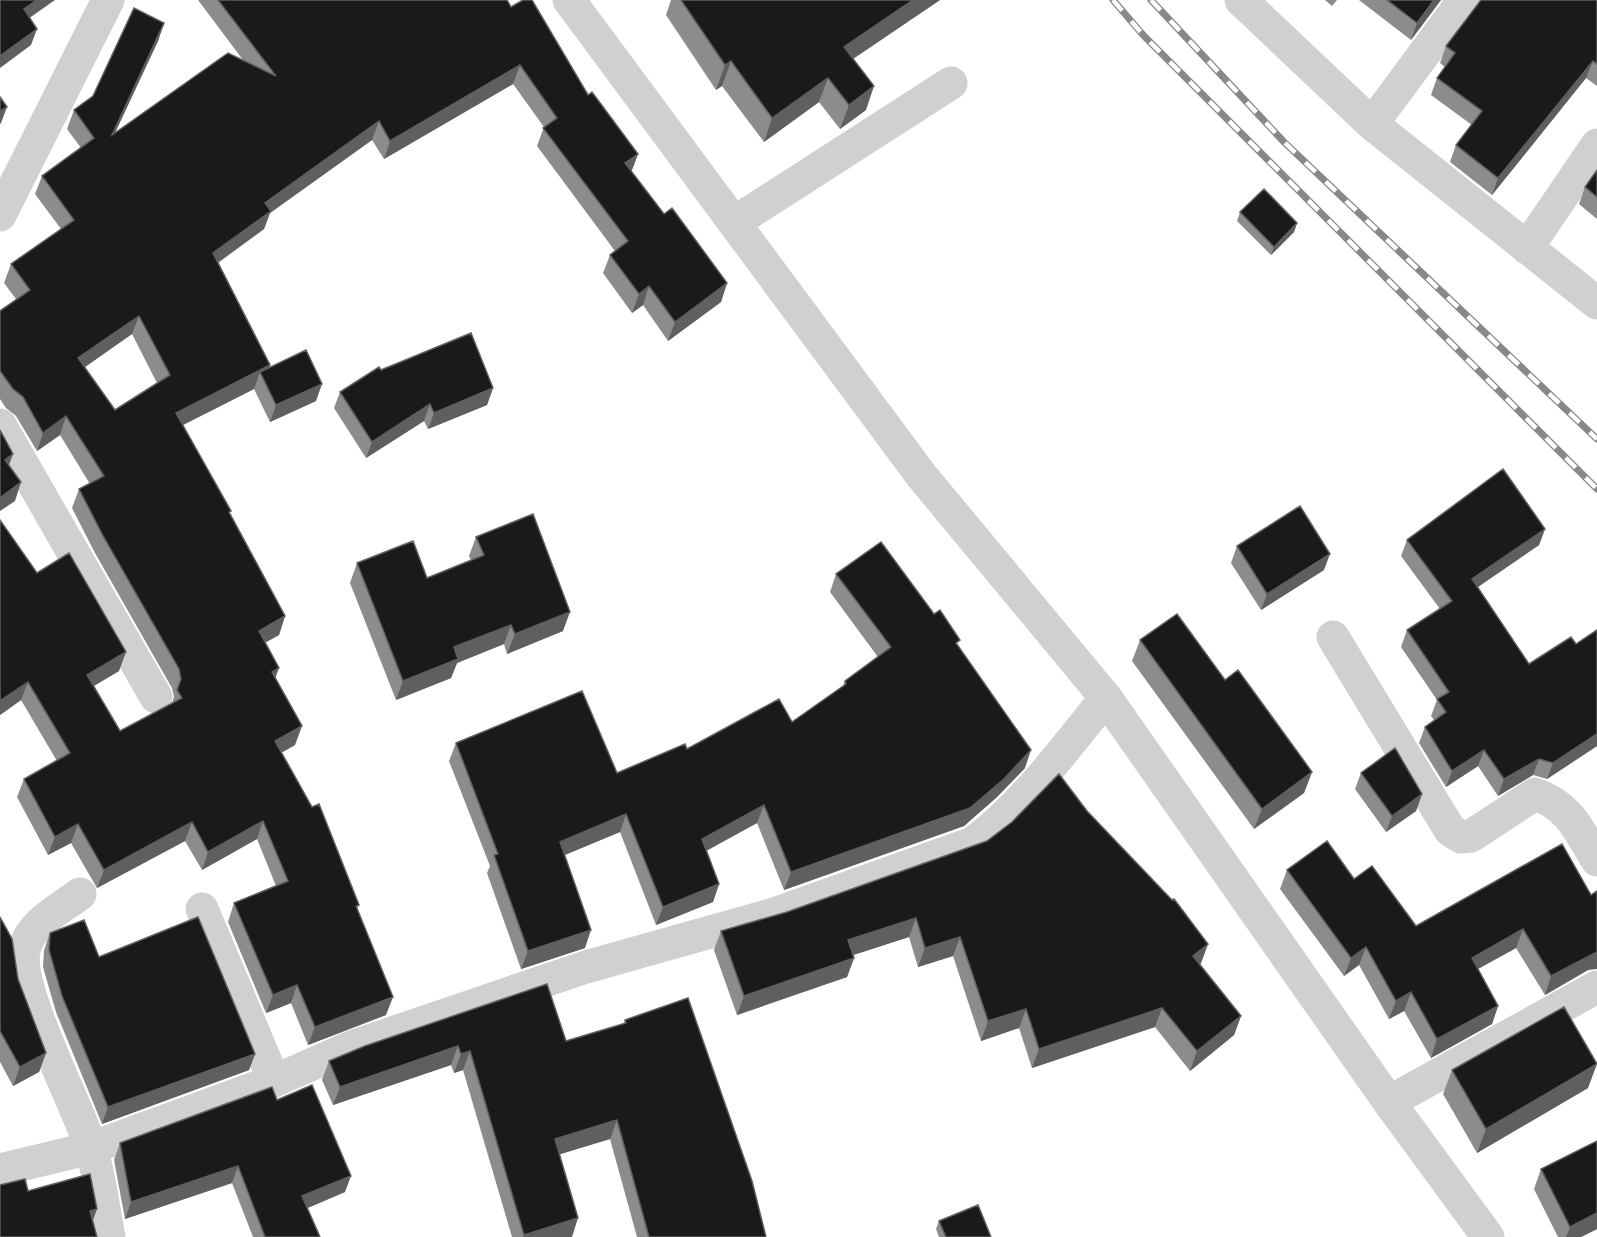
<svg xmlns="http://www.w3.org/2000/svg" width="1597" height="1237" font-family="Poppins,sans-serif">
	<style>
		.lines { fill: none; stroke-linecap: round; stroke-linejoin: round }
		.minor { stroke: #d0d0d0; stroke-width: 33 }
		.rail-casing { stroke: #888; stroke-width: 7 }
		.rail { stroke: #fff; stroke-width: 4.5; stroke-dasharray: 14; stroke-linecap: butt }
		.wall { fill: #8c8c8c; fill-rule: evenodd }
		.shaded-wall { fill: #5f5f5f }
		.building { fill: #1a1a1a; stroke: #5f5f5f; stroke-width: 1.5; fill-rule: evenodd }
	</style>
	<rect width="100%" height="100%" fill="#fff"/>
	<g class="lines">
		<path class="minor" d="M 569,0 L 921,475 L 1106,698 L 1389,1102 L 1488,1237
			M 1241,0 L 1372,124 L 1597,303
			M 1372,124 L 1464,0
			M 0,215 L 108,0
			M 735,222 L 951,83
			M 1527,248 L 1597,145
			M 0,425 L 156,697
			M 1333,637 L 1450,830 L 1461,837 L 1471,836 L 1535,794 C 1570,806 1579,831 1597,860
			M 80,894 C 60,909 29,924 24,951 C 16,989 77,1104 91,1148 C 100,1176 103,1208 109,1237
			M 202,909 L 274,1081
			M 1389,1102 L 1597,987
			M 0,1170 L 91,1148 L 274,1081 L 351,1047 L 586,967 L 774,914 L 973,843 C 1026,803 1064,749 1106,698"/>
		<defs>
			<path id="rail" d="M 1113,0 L 1144,36 L 1597,489
				M 1151,0 L 1284,142 L 1597,439"/>
		</defs>
		<use href="#rail" class="rail-casing"/>
		<use href="#rail" class="rail"/>
	</g>
	<path class="wall" d="M 198,0 L 507,0 L 511,7 L 588,95 L 638,154 L 631,171 L 664,214 L 727,283 L 721,302 L 668,341 L 643,305 L 632,313 L 603,273 L 610,255 L 615,251 L 537,146 L 544,127 L 513,84 L 384,159 L 372,140 L 270,213 L 264,229 L 218,263 L 270,365 L 270,368 L 316,401 L 270,422 L 254,389 L 183,425 L 285,616 L 279,635 L 265,642 L 295,745 L 281,753 L 359,905 L 357,909 L 386,1015 L 308,1045 L 291,1003 L 266,1013 L 228,922 L 234,903 L 276,886 L 257,839 L 202,870 L 185,841 L 97,888 L 71,843 L 48,855 L 17,797 L 24,779 L 57,761 L 21,700 L 0,715 L 0,520 L 37,573 L 119,671 L 94,686 L 120,731 L 172,703 L 174,697 L 172,688 L 95,553 L 72,508 L 79,489 L 90,484 L 60,435 L 37,451 L 16,416 L 6,408 L 0,399 L 0,311 L 16,299 L 4,283 L 11,264 L 61,229 L 35,194 L 42,176 L 81,148 L 67,129 L 74,110 L 93,96 L 164,23 L 158,41 L 115,133 L 243,60 ZM 132,334 L 157,383 L 115,410 L 85,367 Z
		M 671,0 L 940,0 L 853,59 L 866,110 L 840,129 L 819,102 L 764,142 L 722,86 L 716,90 L 666,15 Z
		M 1325,0 L 1337,0 L 1332,6 Z
		M 1359,0 L 1441,0 L 1411,40 Z
		M 1597,0 L 1597,86 L 1586,78 L 1492,195 L 1450,162 L 1456,145 L 1472,125 L 1431,95 L 1437,78 L 1445,67 L 1440,63 L 1446,46 Z
		M 1597,170 L 1597,219 L 1579,204 L 1585,187 Z
		M 1240,212 L 1297,223 L 1294,232 L 1271,255 L 1237,221 Z
		M 381,370 L 493,388 L 487,405 L 428,429 L 424,421 L 366,458 L 334,408 L 340,392 Z
		M 1545,529 L 1539,545 L 1478,587 L 1529,664 L 1576,644 L 1597,630 L 1597,746 L 1547,779 L 1533,775 L 1498,796 L 1478,766 L 1446,787 L 1419,743 L 1425,727 L 1434,720 L 1431,716 L 1437,700 L 1401,647 L 1407,630 L 1440,609 L 1401,556 L 1407,540 Z
		M 476,537 L 563,631 L 507,654 L 504,644 L 457,663 L 451,678 L 396,700 L 350,583 L 357,563 L 427,578 L 471,560 L 469,556 Z
		M 1237,546 L 1324,570 L 1261,610 L 1231,563 Z
		M 836,574 L 958,646 L 1025,768 L 997,797 L 964,826 L 784,890 L 757,823 L 706,851 L 719,884 L 713,902 L 656,925 L 620,832 L 564,855 L 585,948 L 521,969 L 487,873 L 490,866 L 449,761 L 456,743 L 617,773 L 687,749 L 792,722 L 843,686 L 845,681 L 878,657 L 830,592 Z
		M 1140,640 L 1225,680 L 1312,772 L 1304,793 L 1254,829 L 1132,661 Z
		M 1361,773 L 1422,794 L 1416,811 L 1386,832 L 1355,789 Z
		M 1087,811 L 1208,944 L 1201,963 L 1200,965 L 1241,1016 L 1234,1035 L 1190,1071 L 1155,1027 L 1032,1068 L 1019,1028 L 981,1041 L 953,956 L 918,967 L 909,937 L 853,955 L 854,958 L 847,977 L 737,1015 L 714,950 L 721,931 L 787,912 Z
		M 1562,844 L 1588,970 L 1545,995 L 1516,948 L 1478,969 L 1498,1006 L 1492,1024 L 1431,1058 L 1404,1011 L 1389,1019 L 1359,965 L 1344,976 L 1280,889 L 1287,870 L 1354,879 L 1416,926 Z
		M 0,917 L 18,979 L 46,1053 L 39,1072 L 13,1086 L 0,1062 Z
		M 50,933 L 99,957 L 255,1054 L 249,1070 L 102,1124 L 56,1012 L 43,967 L 44,950 Z
		M 625,1020 L 766,1237 L 637,1237 L 610,1139 L 559,1154 L 572,1237 L 512,1237 L 463,1070 L 454,1073 L 451,1065 L 333,1105 L 322,1080 L 329,1061 L 365,1046 L 566,1041 L 624,1024 Z
		M 1452,1070 L 1588,1088 L 1477,1153 L 1443,1094 Z
		M 277,1100 L 345,1192 L 307,1208 L 320,1237 L 253,1237 L 232,1183 L 125,1219 L 114,1160 L 120,1143 Z
		M 1541,1169 L 1597,1229 L 1581,1237 L 1558,1237 L 1534,1189 Z
		M 939,1221 L 991,1237 L 939,1237 L 936,1229 Z"/>
	<path class="shaded-wall" d="M 37,0 L 55,0 L 18,26 L 24,9 Z
		M 913,0 L 940,0 L 835,71 L 844,47 Z
		M 1434,0 L 1441,0 L 1411,40 L 1417,23 Z
		M 164,23 L 158,41 L 105,154 L 112,135 Z
		M 37,29 L 31,45 L 0,68 L 0,56 Z
		M 731,61 L 722,86 L 716,90 L 725,65 Z
		M 1593,61 L 1586,78 L 1492,195 L 1498,178 Z
		M 520,65 L 513,84 L 384,159 L 390,141 Z
		M 828,78 L 819,102 L 764,142 L 772,118 Z
		M 874,86 L 866,110 L 840,129 L 849,105 Z
		M 7,107 L 1,123 L 0,124 L 0,111 Z
		M 379,121 L 372,140 L 270,213 L 264,229 L 206,271 L 213,253 L 265,203 Z
		M 638,154 L 631,173 L 625,163 Z
		M 1297,223 L 1294,232 L 1271,255 L 1274,247 Z
		M 727,283 L 721,302 L 668,341 L 675,322 Z
		M 649,286 L 643,305 L 632,313 L 639,294 Z
		M 139,316 L 132,334 L 72,376 L 78,358 Z
		M 270,365 L 265,381 L 260,372 L 254,389 L 169,432 L 176,413 Z
		M 322,384 L 316,401 L 270,422 L 276,405 Z
		M 493,388 L 487,405 L 428,429 L 434,413 Z
		M 430,404 L 424,421 L 366,458 L 372,442 Z
		M 66,416 L 60,435 L 37,451 L 43,433 Z
		M 13,454 L 6,473 L 5,460 Z
		M 21,482 L 15,501 L 0,511 L 0,498 Z
		M 1545,529 L 1539,545 L 1466,595 L 1472,579 Z
		M 1330,554 L 1324,570 L 1261,610 L 1267,594 Z
		M 570,612 L 563,631 L 507,654 L 515,634 Z
		M 285,616 L 279,635 L 252,650 L 259,631 Z
		M 511,625 L 504,644 L 457,663 L 451,678 L 396,700 L 403,681 L 454,647 Z
		M 126,652 L 119,671 L 80,694 L 87,675 Z
		M 279,668 L 272,687 L 272,672 Z
		M 28,682 L 21,700 L 0,715 L 0,701 Z
		M 302,726 L 295,745 L 268,760 L 275,741 Z
		M 1597,734 L 1597,746 L 1547,779 L 1553,763 Z
		M 1031,750 L 1025,768 L 997,797 L 964,826 L 784,890 L 791,872 Z
		M 1484,750 L 1478,766 L 1446,787 L 1452,771 Z
		M 1539,759 L 1533,775 L 1498,796 L 1504,779 Z
		M 1312,772 L 1304,793 L 1254,829 L 1262,809 Z
		M 1422,794 L 1416,811 L 1386,832 L 1392,816 Z
		M 764,805 L 757,823 L 695,857 L 702,839 Z
		M 626,814 L 620,832 L 553,860 L 560,842 Z
		M 263,821 L 257,839 L 202,870 L 208,852 Z
		M 192,822 L 185,841 L 97,888 L 104,870 Z
		M 78,824 L 71,843 L 48,855 L 55,837 Z
		M 719,884 L 713,902 L 656,925 L 663,907 Z
		M 916,918 L 909,937 L 841,959 L 848,940 Z
		M 1523,929 L 1516,948 L 1465,976 L 1472,958 Z
		M 591,930 L 585,948 L 521,969 L 528,951 Z
		M 960,937 L 953,956 L 918,967 L 925,948 Z
		M 1208,944 L 1201,963 L 1186,975 L 1193,956 Z
		M 1366,947 L 1359,965 L 1344,976 L 1351,958 Z
		M 1595,952 L 1597,952 L 1597,969 L 1588,970 L 1545,995 L 1551,976 Z
		M 854,958 L 847,977 L 737,1015 L 744,996 Z
		M 297,985 L 291,1003 L 266,1013 L 273,995 Z
		M 1411,992 L 1404,1011 L 1389,1019 L 1396,1001 Z
		M 393,997 L 386,1015 L 308,1045 L 315,1027 Z
		M 1498,1006 L 1492,1024 L 1431,1058 L 1437,1039 Z
		M 1162,1008 L 1155,1027 L 1032,1068 L 1039,1049 Z
		M 1026,1009 L 1019,1028 L 981,1041 L 988,1021 Z
		M 1241,1016 L 1234,1035 L 1190,1071 L 1197,1051 Z
		M 458,1046 L 451,1065 L 333,1105 L 340,1087 Z
		M 470,1051 L 463,1070 L 454,1073 L 461,1054 Z
		M 46,1053 L 39,1072 L 13,1086 L 20,1067 Z
		M 255,1054 L 249,1070 L 102,1124 L 108,1107 Z
		M 1597,1064 L 1588,1088 L 1477,1153 L 1486,1129 Z
		M 617,1120 L 610,1139 L 548,1158 L 555,1139 Z
		M 238,1166 L 232,1183 L 125,1219 L 131,1202 Z
		M 351,1176 L 345,1192 L 296,1213 L 302,1196 Z
		M 97,1209 L 89,1231 L 90,1211 Z
		M 1597,1213 L 1597,1229 L 1581,1237 L 1566,1237 L 1570,1227 Z
		M 578,1218 L 572,1237 L 523,1237 L 524,1235 Z"/>
	<path class="building" d="M 0,0 L 37,0 L 24,9 L 37,29 L 0,56 Z
		M 218,0 L 507,0 L 511,7 L 523,0 L 532,0 L 588,95 L 592,92 L 638,154 L 625,163 L 664,214 L 672,208 L 727,283 L 675,322 L 649,286 L 639,294 L 610,255 L 628,241 L 543,128 L 557,118 L 520,65 L 390,141 L 379,121 L 265,203 L 271,211 L 213,253 L 270,365 L 176,413 L 231,511 L 229,512 L 285,616 L 259,631 L 279,668 L 272,672 L 302,726 L 275,741 L 312,807 L 319,804 L 359,905 L 356,906 L 393,997 L 315,1027 L 297,985 L 273,995 L 234,903 L 288,881 L 263,821 L 208,852 L 192,822 L 104,870 L 78,824 L 55,837 L 24,779 L 70,753 L 28,682 L 0,701 L 0,520 L 37,573 L 69,553 L 126,652 L 87,675 L 120,731 L 182,698 L 177,690 L 181,679 L 179,669 L 102,534 L 79,489 L 104,476 L 66,416 L 43,433 L 23,397 L 13,389 L 0,371 L 0,311 L 30,290 L 11,264 L 74,220 L 42,176 L 94,138 L 74,110 L 93,96 L 134,8 L 164,23 L 112,135 L 228,53 L 276,76 ZM 139,316 L 170,375 L 115,410 L 78,358 Z
		M 681,0 L 913,0 L 844,47 L 874,86 L 849,105 L 828,78 L 772,118 L 731,61 L 725,65 Z
		M 1387,0 L 1434,0 L 1417,23 Z
		M 1481,0 L 1597,0 L 1597,64 L 1593,61 L 1498,178 L 1456,145 L 1482,111 L 1437,78 L 1455,53 L 1446,46 Z
		M 0,97 L 7,107 L 0,111 Z
		M 1597,170 L 1597,197 L 1585,187 Z
		M 1264,189 L 1297,223 L 1274,247 L 1240,212 Z
		M 471,333 L 493,388 L 434,413 L 430,404 L 372,442 L 340,392 L 379,367 L 381,370 Z
		M 306,350 L 322,384 L 276,405 L 260,372 Z
		M 0,430 L 13,454 L 5,460 L 21,482 L 0,498 Z
		M 1503,469 L 1545,529 L 1472,579 L 1529,664 L 1571,637 L 1576,644 L 1597,630 L 1597,734 L 1553,763 L 1539,759 L 1504,779 L 1484,750 L 1452,771 L 1425,727 L 1446,712 L 1437,699 L 1449,692 L 1407,630 L 1452,601 L 1407,540 Z
		M 1300,506 L 1330,554 L 1267,594 L 1237,546 Z
		M 533,514 L 570,612 L 515,634 L 511,625 L 454,647 L 458,659 L 403,681 L 357,563 L 413,541 L 427,578 L 484,555 L 476,537 Z
		M 881,542 L 934,614 L 940,610 L 960,640 L 956,643 L 1031,750 L 1004,779 L 970,808 L 791,872 L 764,805 L 702,839 L 719,884 L 663,907 L 626,814 L 560,842 L 591,930 L 528,951 L 494,855 L 498,854 L 456,743 L 582,691 L 617,773 L 685,744 L 687,749 L 779,699 L 792,722 L 846,684 L 845,681 L 891,647 L 836,574 Z
		M 1177,614 L 1225,680 L 1238,670 L 1312,772 L 1262,809 L 1140,640 Z
		M 1395,748 L 1422,794 L 1392,816 L 1361,773 Z
		M 1059,774 L 1087,811 L 1172,900 L 1174,899 L 1208,944 L 1193,956 L 1241,1016 L 1197,1051 L 1162,1008 L 1039,1049 L 1026,1009 L 988,1021 L 960,937 L 925,948 L 916,918 L 848,940 L 854,958 L 744,996 L 721,931 L 787,912 L 987,841 L 1012,822 Z
		M 1327,841 L 1354,879 L 1372,866 L 1416,926 L 1562,844 L 1591,895 L 1597,891 L 1597,952 L 1551,976 L 1523,929 L 1472,958 L 1498,1006 L 1437,1039 L 1411,992 L 1396,1001 L 1366,947 L 1351,958 L 1287,870 Z
		M 0,917 L 12,939 L 18,979 L 46,1053 L 20,1067 L 0,1031 Z
		M 198,917 L 255,1054 L 108,1107 L 62,996 L 49,950 L 50,933 L 84,920 L 99,957 Z
		M 547,984 L 566,1041 L 626,1023 L 625,1020 L 688,998 L 752,1181 L 766,1237 L 649,1237 L 617,1120 L 555,1139 L 578,1218 L 524,1235 L 470,1051 L 461,1054 L 458,1046 L 340,1087 L 329,1061 L 365,1046 Z
		M 1564,1007 L 1597,1064 L 1486,1129 L 1452,1070 Z
		M 312,1085 L 351,1176 L 302,1196 L 320,1237 L 265,1237 L 238,1166 L 131,1202 L 120,1143 L 272,1087 L 277,1100 Z
		M 1597,1141 L 1597,1213 L 1570,1227 L 1541,1169 Z
		M 90,1174 L 97,1209 L 90,1211 L 97,1237 L 0,1237 L 0,1185 L 25,1179 L 28,1191 Z
		M 978,1205 L 991,1237 L 946,1237 L 939,1221 Z"/>
</svg>
